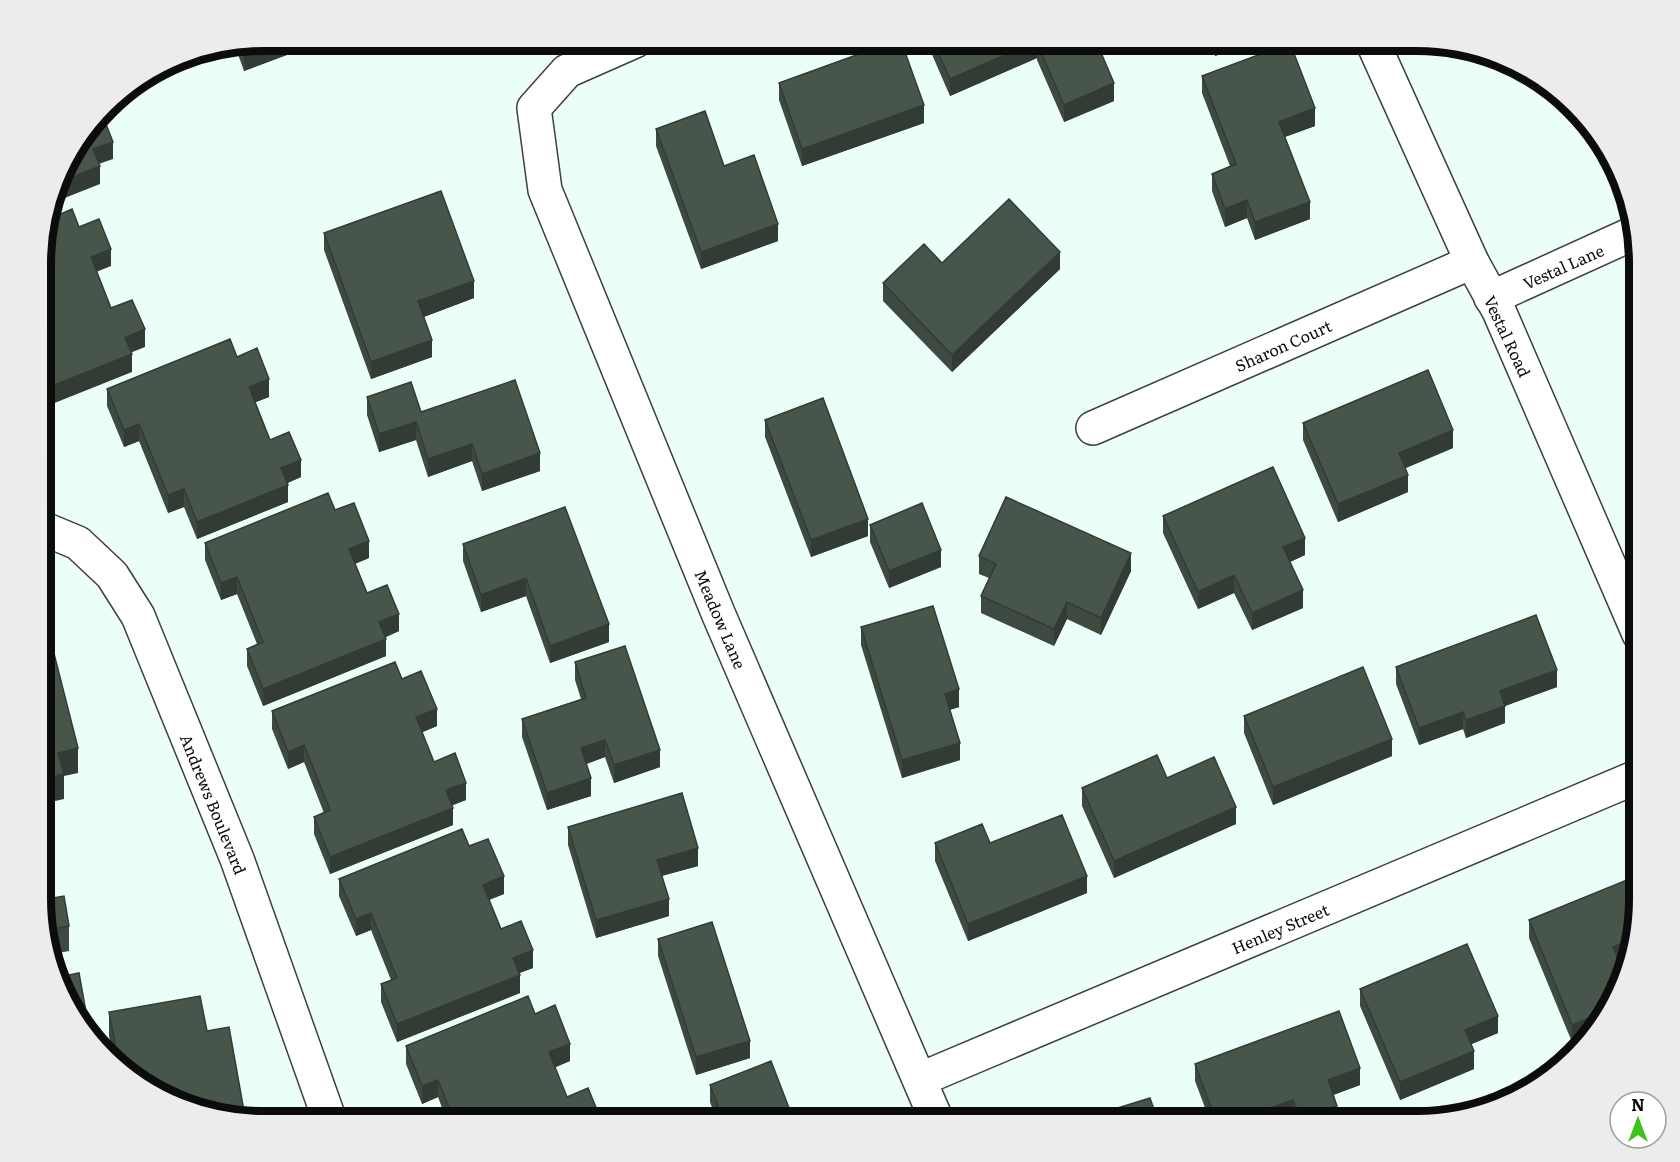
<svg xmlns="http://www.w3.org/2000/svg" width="1680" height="1162" font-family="Literata,serif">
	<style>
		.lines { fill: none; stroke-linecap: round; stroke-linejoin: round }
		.minor-casing { stroke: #3f3f3f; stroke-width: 36 }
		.tertiary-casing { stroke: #3f3f3f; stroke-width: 36 }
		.minor { stroke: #fff; stroke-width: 33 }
		.tertiary { stroke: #fff; stroke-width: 33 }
		.wall { fill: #3e4940 }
		.shaded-wall { fill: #323c34 }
		.building { fill: #48554b; stroke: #323c34; stroke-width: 1.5 }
		.labels { text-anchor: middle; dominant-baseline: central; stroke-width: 6; stroke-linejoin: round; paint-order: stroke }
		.street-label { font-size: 16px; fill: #0c0c0c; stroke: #fff }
		.rim { fill: none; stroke: #0c0c0c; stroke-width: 8 }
	</style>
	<rect width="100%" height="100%" fill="#ebfff8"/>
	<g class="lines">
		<defs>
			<path id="minor" d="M 635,41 L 567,71 L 534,108 L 545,190 L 718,613 L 937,1121
				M 1491,298 L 1634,233
				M 1093,428 L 1472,262
				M 42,528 L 78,543 L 112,575 L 138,616 L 237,859 L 330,1121
				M 921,1079 L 1639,776"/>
			<path id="tertiary" d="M 1372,41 L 1472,262 L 1499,311 L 1639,634"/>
		</defs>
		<use href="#minor" class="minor-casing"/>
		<use href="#tertiary" class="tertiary-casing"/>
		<use href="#minor" class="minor"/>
		<use href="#tertiary" class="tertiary"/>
	</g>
	<path class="wall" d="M 263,40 L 324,41 L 244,71 L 235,46 Z
		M 927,41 L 1096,41 L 1114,101 L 1064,122 L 1037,60 L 1037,58 L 950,96 L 927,43 Z
		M 1210,41 L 1258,41 L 1215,56 Z
		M 1202,76 L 1315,126 L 1285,137 L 1310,219 L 1255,240 L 1247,218 L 1225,227 L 1212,191 L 1212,174 L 1230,166 L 1202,93 Z
		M 779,83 L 924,123 L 802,166 L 779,100 Z
		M 656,129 L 778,241 L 701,269 L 656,146 Z
		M 324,233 L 474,298 L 424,317 L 432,357 L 371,379 L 324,250 Z
		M 942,263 L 1060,269 L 952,372 L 883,301 L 883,283 Z
		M 237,357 L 269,397 L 255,402 L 270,440 L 301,477 L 287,483 L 288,502 L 197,539 L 184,507 L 168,513 L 139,441 L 124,447 L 107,406 L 107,389 Z
		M 367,397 L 421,412 L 540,471 L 482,491 L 472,461 L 428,477 L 416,440 L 379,452 L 367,415 Z
		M 765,420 L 868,536 L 811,557 L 765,437 Z
		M 1303,423 L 1453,448 L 1405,468 L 1408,492 L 1338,522 L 1303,440 Z
		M 565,507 L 609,642 L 550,663 L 526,596 L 481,612 L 463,561 L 463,544 Z
		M 335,510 L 369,558 L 355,564 L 367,593 L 399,631 L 386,637 L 386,656 L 263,706 L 247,666 L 247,649 L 257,644 L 237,594 L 221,600 L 205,560 L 205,543 Z
		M 1163,516 L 1305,555 L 1290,562 L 1303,608 L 1252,630 L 1234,593 L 1198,609 L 1163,533 Z
		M 870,525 L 941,567 L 889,588 L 870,542 Z
		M 979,556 L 1131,571 L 1101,635 L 1067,619 L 1054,646 L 981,613 L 981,596 L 989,578 L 979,574 Z
		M 861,627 L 959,707 L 950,710 L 960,760 L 902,778 L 861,645 Z
		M 575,662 L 660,767 L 614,783 L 605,757 L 586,764 L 591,796 L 547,810 L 522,737 L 522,719 L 581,699 L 575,680 Z
		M 1396,667 L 1557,687 L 1505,706 L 1505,723 L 1466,738 L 1463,729 L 1419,745 L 1396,684 Z
		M 402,679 L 437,726 L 422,732 L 434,762 L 466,800 L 452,805 L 453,825 L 330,874 L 314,834 L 314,817 L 324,813 L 304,762 L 288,769 L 272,729 L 272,711 Z
		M 1244,716 L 1392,756 L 1273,805 L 1244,733 Z
		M 1167,778 L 1236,824 L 1114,878 L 1082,806 L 1082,788 Z
		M 568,827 L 698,866 L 662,876 L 669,916 L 596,938 L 568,845 Z
		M 935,843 L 990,843 L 1087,893 L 968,941 L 935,861 Z
		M 469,846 L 504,894 L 489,900 L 501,929 L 533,968 L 520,973 L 520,993 L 397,1042 L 381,1002 L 381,984 L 391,980 L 371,930 L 356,936 L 339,896 L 339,879 Z
		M 1529,920 L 1630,958 L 1619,962 L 1625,977 L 1594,1034 L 1572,1042 L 1529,938 Z
		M 69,926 L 69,951 L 53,954 L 42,928 Z
		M 658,939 L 750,1058 L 696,1075 L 658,956 Z
		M 1360,989 L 1498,1033 L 1471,1044 L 1474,1069 L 1400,1100 L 1360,1006 Z
		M 109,1012 L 207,1031 L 244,1111 L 244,1120 L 191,1110 L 128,1076 L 113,1059 L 109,1036 Z
		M 535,1014 L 570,1061 L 555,1067 L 567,1097 L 600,1121 L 447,1121 L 438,1097 L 422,1104 L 406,1064 L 406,1046 Z
		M 1195,1064 L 1360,1085 L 1333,1095 L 1337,1121 L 1295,1121 L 1293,1117 L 1281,1121 L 1210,1121 L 1195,1081 Z
		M 710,1085 L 794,1121 L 717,1121 L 710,1102 Z"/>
	<path class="shaded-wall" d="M 278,40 L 324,41 L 244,71 L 244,53 Z
		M 1036,41 L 1074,41 L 1037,43 L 1037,58 L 950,96 L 950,79 Z
		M 1215,41 L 1258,41 L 1215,56 Z
		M 1114,83 L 1114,101 L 1064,122 L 1064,105 Z
		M 924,105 L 924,123 L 802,166 L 802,149 Z
		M 1315,108 L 1315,126 L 1279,139 L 1279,122 Z
		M 113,142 L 113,159 L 93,166 L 93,149 Z
		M 100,166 L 100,184 L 52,203 L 58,183 Z
		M 1247,200 L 1247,218 L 1225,227 L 1225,209 Z
		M 1310,202 L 1310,219 L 1255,240 L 1255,222 Z
		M 778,224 L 778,241 L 701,269 L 701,252 Z
		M 111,249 L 111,266 L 91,274 L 91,257 Z
		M 1060,252 L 1060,269 L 952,372 L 952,355 Z
		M 474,281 L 474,298 L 418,319 L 418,301 Z
		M 145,329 L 145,347 L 125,355 L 125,338 Z
		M 432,340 L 432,357 L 371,379 L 371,362 Z
		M 132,354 L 132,372 L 42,408 L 42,390 Z
		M 269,379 L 269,397 L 249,405 L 249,387 Z
		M 416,422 L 416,440 L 379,452 L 379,434 Z
		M 139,424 L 139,441 L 124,447 L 124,430 Z
		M 1453,430 L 1453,448 L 1399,471 L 1399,453 Z
		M 472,444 L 472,461 L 428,477 L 428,459 Z
		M 540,453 L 540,471 L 482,491 L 482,474 Z
		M 301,460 L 301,477 L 281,486 L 281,468 Z
		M 1408,475 L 1408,492 L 1338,522 L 1338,504 Z
		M 288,485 L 288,502 L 197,539 L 197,522 Z
		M 184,489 L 184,507 L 168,513 L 168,495 Z
		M 868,519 L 868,536 L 811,557 L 811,540 Z
		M 1305,538 L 1305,555 L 1283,565 L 1283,547 Z
		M 369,541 L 369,558 L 349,566 L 349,549 Z
		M 941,550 L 941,567 L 889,588 L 889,571 Z
		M 1131,553 L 1131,571 L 1101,635 L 1101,618 Z
		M 1234,575 L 1234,593 L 1198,609 L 1198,592 Z
		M 237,577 L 237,594 L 221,600 L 221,583 Z
		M 526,578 L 526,596 L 481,612 L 481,595 Z
		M 1303,590 L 1303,608 L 1252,630 L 1252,613 Z
		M 1067,602 L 1067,619 L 1054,646 L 1054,629 Z
		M 399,614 L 399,631 L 379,640 L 379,622 Z
		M 609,624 L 609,642 L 550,663 L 550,646 Z
		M 386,639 L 386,656 L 263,706 L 263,689 Z
		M 1557,670 L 1557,687 L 1505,706 L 1505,723 L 1466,738 L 1466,720 L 1500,691 Z
		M 959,689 L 959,707 L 945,711 L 945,694 Z
		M 437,709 L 437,726 L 416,735 L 416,717 Z
		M 1463,712 L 1463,729 L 1419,745 L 1419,728 Z
		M 1392,739 L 1392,756 L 1273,805 L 1273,787 Z
		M 605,740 L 605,757 L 581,766 L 581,748 Z
		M 960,743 L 960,760 L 902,778 L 902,760 Z
		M 304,745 L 304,762 L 288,769 L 288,752 Z
		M 78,748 L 78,773 L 64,776 L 64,799 L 42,804 L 42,779 L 58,753 Z
		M 660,750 L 660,767 L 614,783 L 614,765 Z
		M 591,778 L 591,796 L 547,810 L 547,793 Z
		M 466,783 L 466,800 L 446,808 L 446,790 Z
		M 1236,807 L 1236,824 L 1114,878 L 1114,861 Z
		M 453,808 L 453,825 L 330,874 L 330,857 Z
		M 698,848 L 698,866 L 657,877 L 657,860 Z
		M 504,876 L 504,894 L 483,902 L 483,885 Z
		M 1087,876 L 1087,893 L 968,941 L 968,924 Z
		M 669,899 L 669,916 L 596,938 L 596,920 Z
		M 371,913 L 371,930 L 356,936 L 356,919 Z
		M 1634,939 L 1630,958 L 1613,965 L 1613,947 Z
		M 533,950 L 533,968 L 513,975 L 513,958 Z
		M 520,975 L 520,993 L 397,1042 L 397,1024 Z
		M 1606,1011 L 1594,1034 L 1572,1042 L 1572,1025 Z
		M 86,1012 L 86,1028 L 74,1014 Z
		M 1498,1016 L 1498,1033 L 1465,1047 L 1465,1030 Z
		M 750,1041 L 750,1058 L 696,1075 L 696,1057 Z
		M 570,1044 L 570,1061 L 549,1070 L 549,1052 Z
		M 1474,1051 L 1474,1069 L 1400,1100 L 1400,1082 Z
		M 1360,1068 L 1360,1085 L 1328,1097 L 1328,1080 Z
		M 438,1080 L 438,1097 L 422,1104 L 422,1086 Z
		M 1293,1100 L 1293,1117 L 1281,1121 L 1233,1121 Z
		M 1337,1106 L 1337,1121 L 1300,1121 L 1300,1119 Z
		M 600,1117 L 600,1121 L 590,1121 Z"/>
	<path class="building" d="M 263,40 L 278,40 L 244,53 L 241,45 Z
		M 895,41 L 901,41 L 924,105 L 802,149 L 779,83 Z
		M 933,41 L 1036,41 L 950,79 Z
		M 1042,41 L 1096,41 L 1114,83 L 1064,105 L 1037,43 Z
		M 1290,43 L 1315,108 L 1279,122 L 1310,202 L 1255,222 L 1247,200 L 1225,209 L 1212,174 L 1236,164 L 1202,76 Z
		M 705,111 L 724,166 L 754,155 L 778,224 L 701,252 L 656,129 Z
		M 102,114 L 113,142 L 93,149 L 100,166 L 58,183 L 64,164 Z
		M 441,191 L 474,281 L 418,301 L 432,340 L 371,362 L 324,233 Z
		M 1009,199 L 1060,252 L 952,355 L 883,283 L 924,244 L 942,263 Z
		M 72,209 L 79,227 L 99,219 L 111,249 L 91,257 L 111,308 L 132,300 L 145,329 L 125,338 L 132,354 L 42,390 L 42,234 L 47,220 Z
		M 230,339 L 237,357 L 257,348 L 269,379 L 249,387 L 270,440 L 289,432 L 301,460 L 281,468 L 288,485 L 197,522 L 184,489 L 168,495 L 139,424 L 124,430 L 107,389 Z
		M 1428,370 L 1453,430 L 1399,453 L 1408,475 L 1338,504 L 1303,423 Z
		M 515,380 L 540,453 L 482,474 L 472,444 L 428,459 L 416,422 L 379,434 L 367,397 L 411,382 L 421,412 Z
		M 823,398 L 868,519 L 811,540 L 765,420 Z
		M 1273,467 L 1305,538 L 1283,547 L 1303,590 L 1252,613 L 1234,575 L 1198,592 L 1163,516 Z
		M 328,493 L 335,510 L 354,503 L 369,541 L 349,549 L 367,593 L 387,585 L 399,614 L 379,622 L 386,639 L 263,689 L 247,649 L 263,642 L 237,577 L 221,583 L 205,543 Z
		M 1006,497 L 1131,553 L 1101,618 L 1067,602 L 1054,629 L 981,596 L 996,564 L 979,556 Z
		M 922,503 L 941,550 L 889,571 L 870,525 Z
		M 565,507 L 609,624 L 550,646 L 526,578 L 481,595 L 463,544 Z
		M 933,606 L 959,689 L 945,694 L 960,743 L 902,760 L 861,627 Z
		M 1536,615 L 1557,670 L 1500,691 L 1505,706 L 1466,720 L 1463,712 L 1419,728 L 1396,667 Z
		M 42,622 L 46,622 L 78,748 L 58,753 L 64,774 L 42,779 Z
		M 625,646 L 660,750 L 614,765 L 605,740 L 581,748 L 591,778 L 547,793 L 522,719 L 586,698 L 575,662 Z
		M 395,662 L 402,679 L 421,671 L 437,709 L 416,717 L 434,762 L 455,753 L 466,783 L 446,790 L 453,808 L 330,857 L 314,817 L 330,810 L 304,745 L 288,752 L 272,711 Z
		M 1363,667 L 1392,739 L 1273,787 L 1244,716 Z
		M 1157,755 L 1167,778 L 1214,757 L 1236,807 L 1114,861 L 1082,788 Z
		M 682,793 L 698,848 L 657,860 L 669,899 L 596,920 L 568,827 Z
		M 1062,815 L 1087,876 L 968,924 L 935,843 L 982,824 L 990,843 Z
		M 462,829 L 469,846 L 488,839 L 504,876 L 483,885 L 501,929 L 521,921 L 533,950 L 513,958 L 520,975 L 397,1024 L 381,984 L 397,978 L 371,913 L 356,919 L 339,879 Z
		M 1639,875 L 1639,913 L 1634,939 L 1613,947 L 1625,977 L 1606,1011 L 1572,1025 L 1529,920 Z
		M 64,896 L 69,926 L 48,930 L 56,968 L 42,928 L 42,900 Z
		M 712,922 L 750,1041 L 696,1057 L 658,939 Z
		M 1467,944 L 1498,1016 L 1465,1030 L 1474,1051 L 1400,1082 L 1360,989 Z
		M 79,973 L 86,1012 L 74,1014 L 70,1010 L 59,977 Z
		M 200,996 L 207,1031 L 229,1027 L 244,1111 L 222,1116 L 191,1110 L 128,1076 L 119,1065 L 109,1012 Z
		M 528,996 L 535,1014 L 555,1005 L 570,1044 L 549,1052 L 567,1097 L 588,1088 L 600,1117 L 590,1121 L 454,1121 L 438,1080 L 422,1086 L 406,1046 Z
		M 1339,1011 L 1360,1068 L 1328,1080 L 1337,1106 L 1300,1119 L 1293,1100 L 1233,1121 L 1216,1121 L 1195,1064 Z
		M 771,1061 L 794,1121 L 724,1121 L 710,1085 Z
		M 1150,1098 L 1158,1121 L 1076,1121 Z"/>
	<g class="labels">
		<g class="street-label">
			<text transform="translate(1563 266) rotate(-24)">Vestal Lane</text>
			<text transform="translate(1508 336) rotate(65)">Vestal Road</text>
			<text transform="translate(1283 345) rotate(-24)">Sharon Court</text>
			<text transform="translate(721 619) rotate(67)">Meadow Lane</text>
			<text transform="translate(214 804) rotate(68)">Andrews Boulevard</text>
			<text transform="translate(1280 928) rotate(-23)">Henley Street</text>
		</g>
	</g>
	<path d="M0 0H1680V1162H0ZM263 51H1417A212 212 0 0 1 1629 263V899A212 212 0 0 1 1417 1111H263A212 212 0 0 1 51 899V263A212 212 0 0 1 263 51Z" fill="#ececec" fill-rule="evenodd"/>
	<path class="rim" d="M263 51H1417A212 212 0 0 1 1629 263V899A212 212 0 0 1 1417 1111H263A212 212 0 0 1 51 899V263A212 212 0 0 1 263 51Z"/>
	<g transform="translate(1638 1120)"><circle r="28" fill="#ffffff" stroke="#9e9e9e" stroke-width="1.5"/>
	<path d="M0-4.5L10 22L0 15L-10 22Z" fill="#3cc31d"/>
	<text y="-9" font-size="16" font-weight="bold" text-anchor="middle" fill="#0c0c0c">N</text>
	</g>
</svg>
